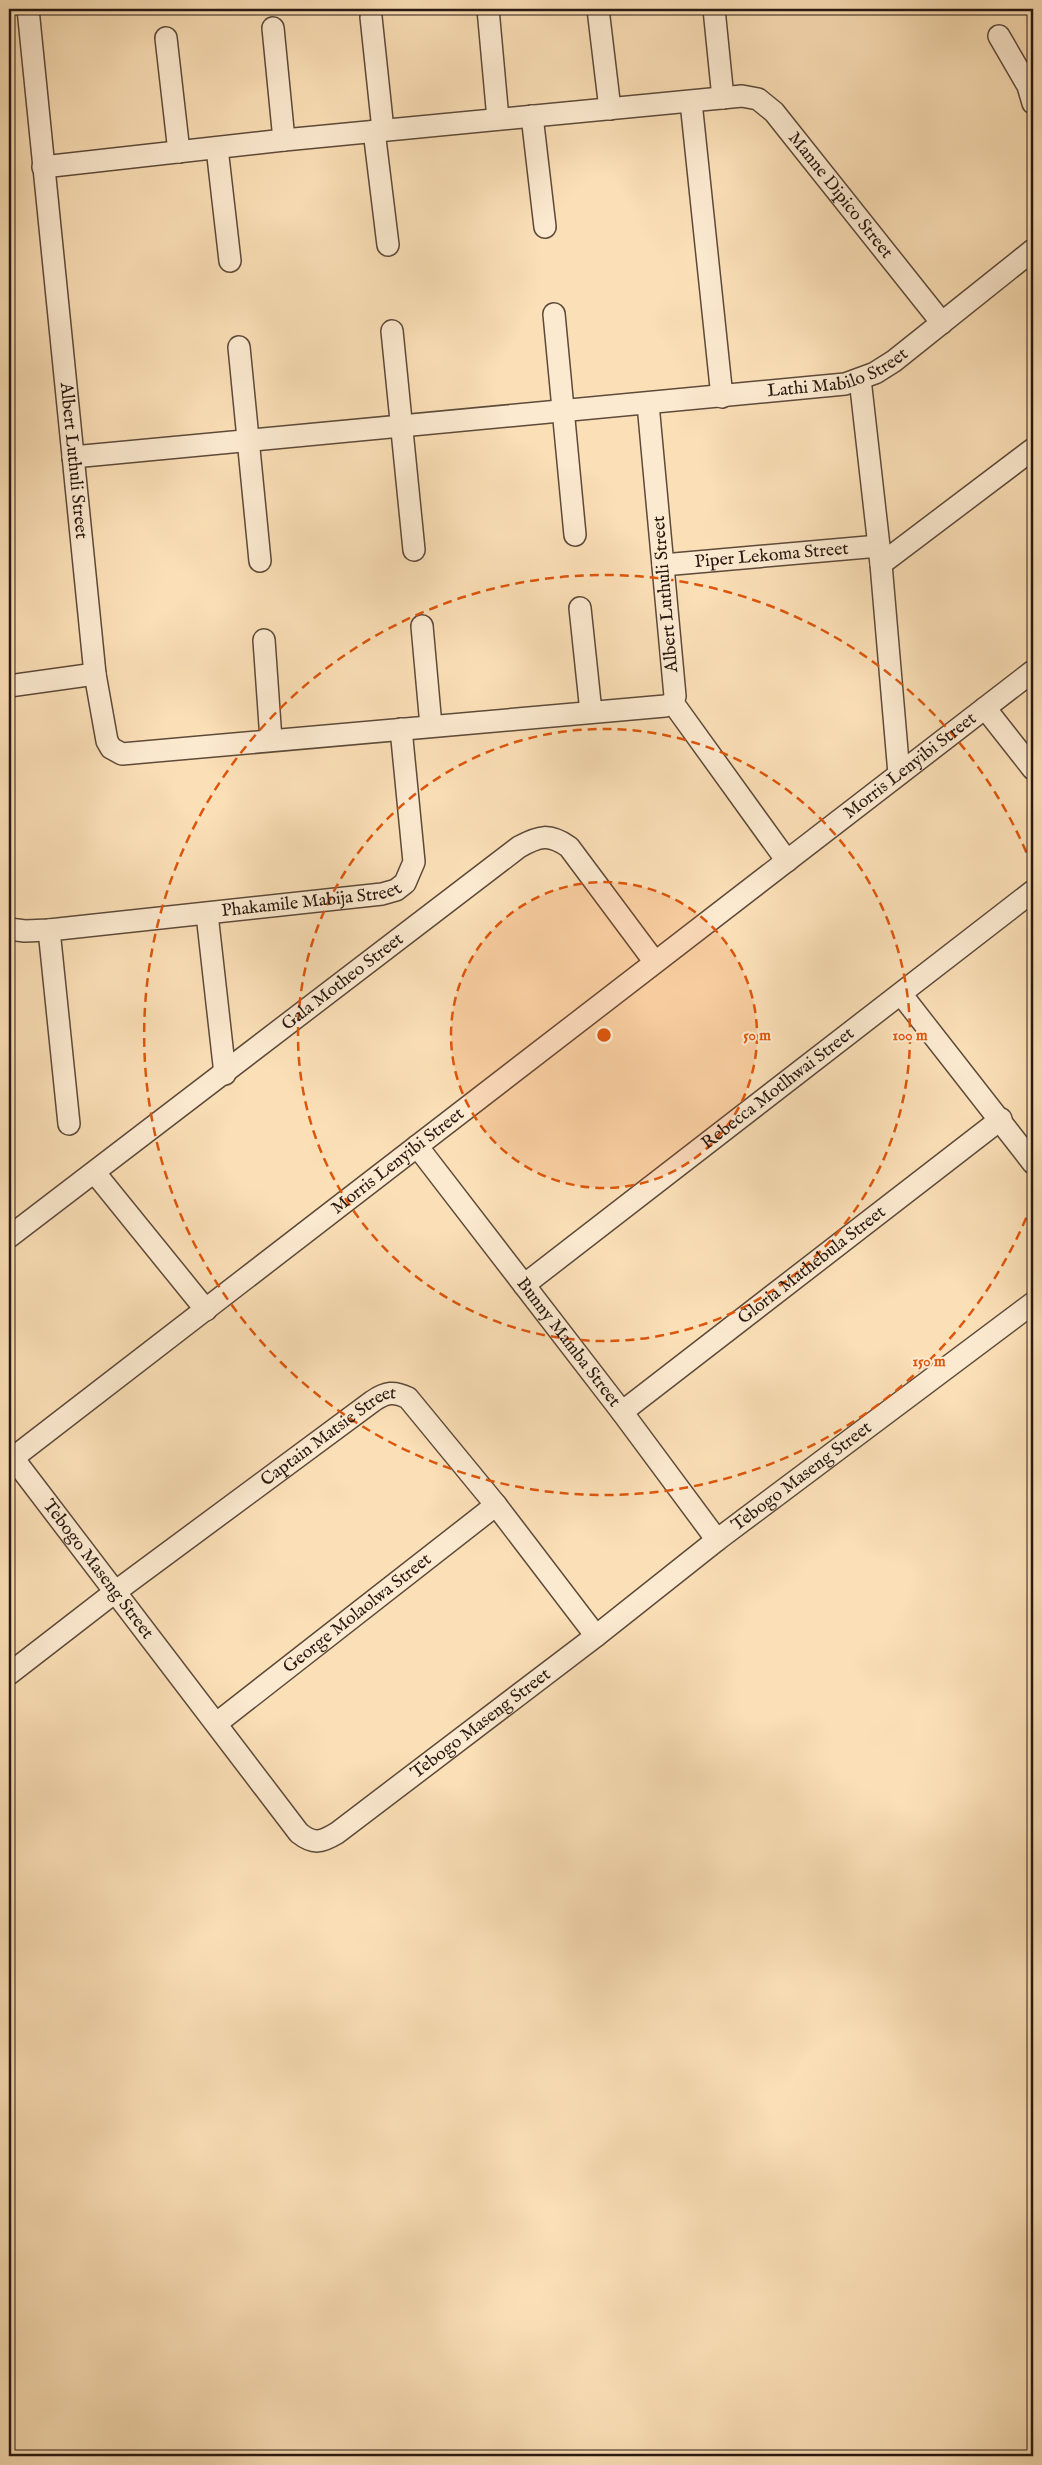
<svg xmlns="http://www.w3.org/2000/svg" width="1042" height="2465" font-family="'IM FELL English',serif">
	<style>
		.lines { fill: none; stroke-linecap: round; stroke-linejoin: round }
		.minor-casing { stroke: #5d4a3a; stroke-width: 24 }
		.minor { stroke: #fcead0; stroke-width: 21 }
		.ring { fill: none; stroke: #de560c; stroke-width: 2.5; stroke-dasharray: 9 6 }
		.labels { text-anchor: middle; dominant-baseline: central; stroke-width: 4; stroke-linejoin: round; paint-order: stroke }
		.street-label { font-size: 18px; fill: #281911; stroke: #fcead0 }
		.centre { fill: #de560c; stroke: #fcead0; stroke-width: 2.5 }
		.ring-label { font-size: 15px; text-anchor: middle; font-weight: bold; fill: #de560c; stroke: #fcead0; stroke-width: 4; stroke-linejoin: round; paint-order: stroke }
	</style>
	<rect width="100%" height="100%" fill="#fbdfb6"/>
	<filter id="stains"><feTurbulence type="fractalNoise" baseFrequency=".004" numOctaves="4"/><feColorMatrix values="0 0 0 0 .2 0 0 0 0 .09 0 0 0 0 .02 0 0 0 .5 -.17"/></filter>
	<radialGradient id="worn" r=".72"><stop offset=".6" stop-color="#630" stop-opacity="0"/><stop offset="1" stop-color="#630" stop-opacity=".3"/></radialGradient>
	<g class="lines">
		<defs>
			<g id="minor">
				<path id="s1" d="M 28,9 L 95,674 L 107,741 L 111,748 L 122,754 L 665,706 L 673,703 L 675,696 L 648,404"/>
				<path d="M 488,9 L 498,119"/>
				<path d="M 598,9 L 610,109"/>
				<path d="M 714,9 L 723,98"/>
				<path d="M 371,17 L 383,130"/>
				<path d="M 273,28 L 284,140"/>
				<path d="M 999,36 L 1028,86 L 1033,103"/>
				<path d="M 166,38 L 179,152"/>
				<path d="M 691,102 L 722,397"/>
				<path d="M 532,116 L 545,227"/>
				<path d="M 374,131 L 388,245"/>
				<path d="M 217,148 L 230,261"/>
				<path id="s2" d="M 43,167 L 284,140 L 742,96 L 758,99 L 774,112 L 942,323"/>
				<path d="M 554,314 L 575,535"/>
				<path d="M 392,331 L 414,550"/>
				<path d="M 239,347 L 260,561"/>
				<path d="M 860,379 L 881,564 L 899,774"/>
				<path id="s3" d="M 73,457 L 845,384 L 875,373 L 894,361 L 1033,250"/>
				<path d="M 881,564 L 1033,449"/>
				<path id="s4" d="M 663,565 L 879,546"/>
				<path d="M 580,608 L 591,712"/>
				<path d="M 422,626 L 431,726"/>
				<path d="M 264,640 L 271,740"/>
				<path d="M 9,686 L 95,674"/>
				<path d="M 673,703 L 787,861"/>
				<path d="M 985,708 L 1033,769"/>
				<path d="M 207,914 L 225,1074"/>
				<path id="s5" d="M 9,929 L 25,931 L 49,930 L 382,894 L 396,890 L 405,883 L 414,862 L 401,729"/>
				<path d="M 49,930 L 69,1124"/>
				<path d="M 901,994 L 1033,1163"/>
				<path id="s6" d="M 417,1146 L 622,1412 L 717,1540"/>
				<path d="M 95,1173 L 206,1310"/>
				<path id="s7" d="M 9,1237 L 519,847 C 539,836 549,833 569,847 L 654,961"/>
				<path id="s8" d="M 524,1285 L 1033,891"/>
				<path id="s9" d="M 622,1412 L 1001,1119"/>
				<path id="s10" d="M 13,1458 L 299,1833 C 314,1845 322,1842 337,1833 L 596,1636 L 717,1540 L 1033,1303"/>
				<path id="s11" d="M 9,1461 L 1033,671"/>
				<path id="s12" d="M 9,1674 L 115,1592 L 373,1401 C 386,1392 394,1391 408,1398 L 496,1505 L 596,1636"/>
				<path id="s13" d="M 217,1723 L 496,1505"/>
			</g>
		</defs>
		<use href="#minor" class="minor-casing"/>
		<use href="#minor" class="minor"/>
	</g>
	<circle cx="604" cy="1035" r="153" fill="#de560c" fill-opacity=".12"/>
	<g class="ring">
		<circle cx="604" cy="1035" r="153"/>
		<circle cx="604" cy="1035" r="306"/>
		<path d="M1032 1204A460 460 0 1 1 1032 866"/>
	</g>
	<g class="labels">
		<g class="street-label">
			<text stroke="none"><textPath href="#s2" startOffset="846">Manne Dipico Street</textPath></text>
			<text stroke="none"><textPath href="#s3" startOffset="771">Lathi Mabilo Street</textPath></text>
			<text stroke="none"><textPath href="#s1" startOffset="454">Albert Luthuli Street</textPath></text>
			<text stroke="none"><textPath href="#s4" startOffset="109">Piper Lekoma Street</textPath></text>
			<text transform="translate(666 594) rotate(-95)">Albert Luthuli Street</text>
			<text stroke="none"><textPath href="#s11" startOffset="1138">Morris Lenyibi Street</textPath></text>
			<text stroke="none"><textPath href="#s5" startOffset="304">Phakamile Mabija Street</textPath></text>
			<text stroke="none"><textPath href="#s7" startOffset="420">Gala Motheo Street</textPath></text>
			<text stroke="none"><textPath href="#s8" startOffset="321">Rebecca Motlhwai Street</textPath></text>
			<text stroke="none"><textPath href="#s11" startOffset="491">Morris Lenyibi Street</textPath></text>
			<text stroke="none"><textPath href="#s9" startOffset="240">Gloria Mathebula Street</textPath></text>
			<text stroke="none"><textPath href="#s6" startOffset="248">Bunny Mamba Street</textPath></text>
			<text stroke="none"><textPath href="#s12" startOffset="399">Captain Matsie Street</textPath></text>
			<text stroke="none"><textPath href="#s10" startOffset="1099">Tebogo Maseng Street</textPath></text>
			<text stroke="none"><textPath href="#s10" startOffset="140">Tebogo Maseng Street</textPath></text>
			<text stroke="none"><textPath href="#s13" startOffset="178">George Molaolwa Street</textPath></text>
			<text stroke="none"><textPath href="#s10" startOffset="694">Tebogo Maseng Street</textPath></text>
		</g>
	</g>
	<circle cx="604" cy="1035" r="8" class="centre"/>
	<g class="ring-label">
		<text x="757" y="1040">50 m</text>
		<text x="910" y="1040">100 m</text>
		<text x="929" y="1366">150 m</text>
	</g>
	<rect width="1042" height="2465" fill="none" stroke="#fbdfb6" stroke-width="30"/>
	<rect x="10" y="10" width="1022" height="2445" fill="none" stroke="#281911" stroke-width="2.5"/>
	<rect x="15" y="15" width="1012" height="2435" fill="none" stroke="#281911"/>
	<rect width="100%" height="100%" filter="url(#stains)"/>
	<rect width="100%" height="100%" fill="url(#worn)"/>
</svg>
